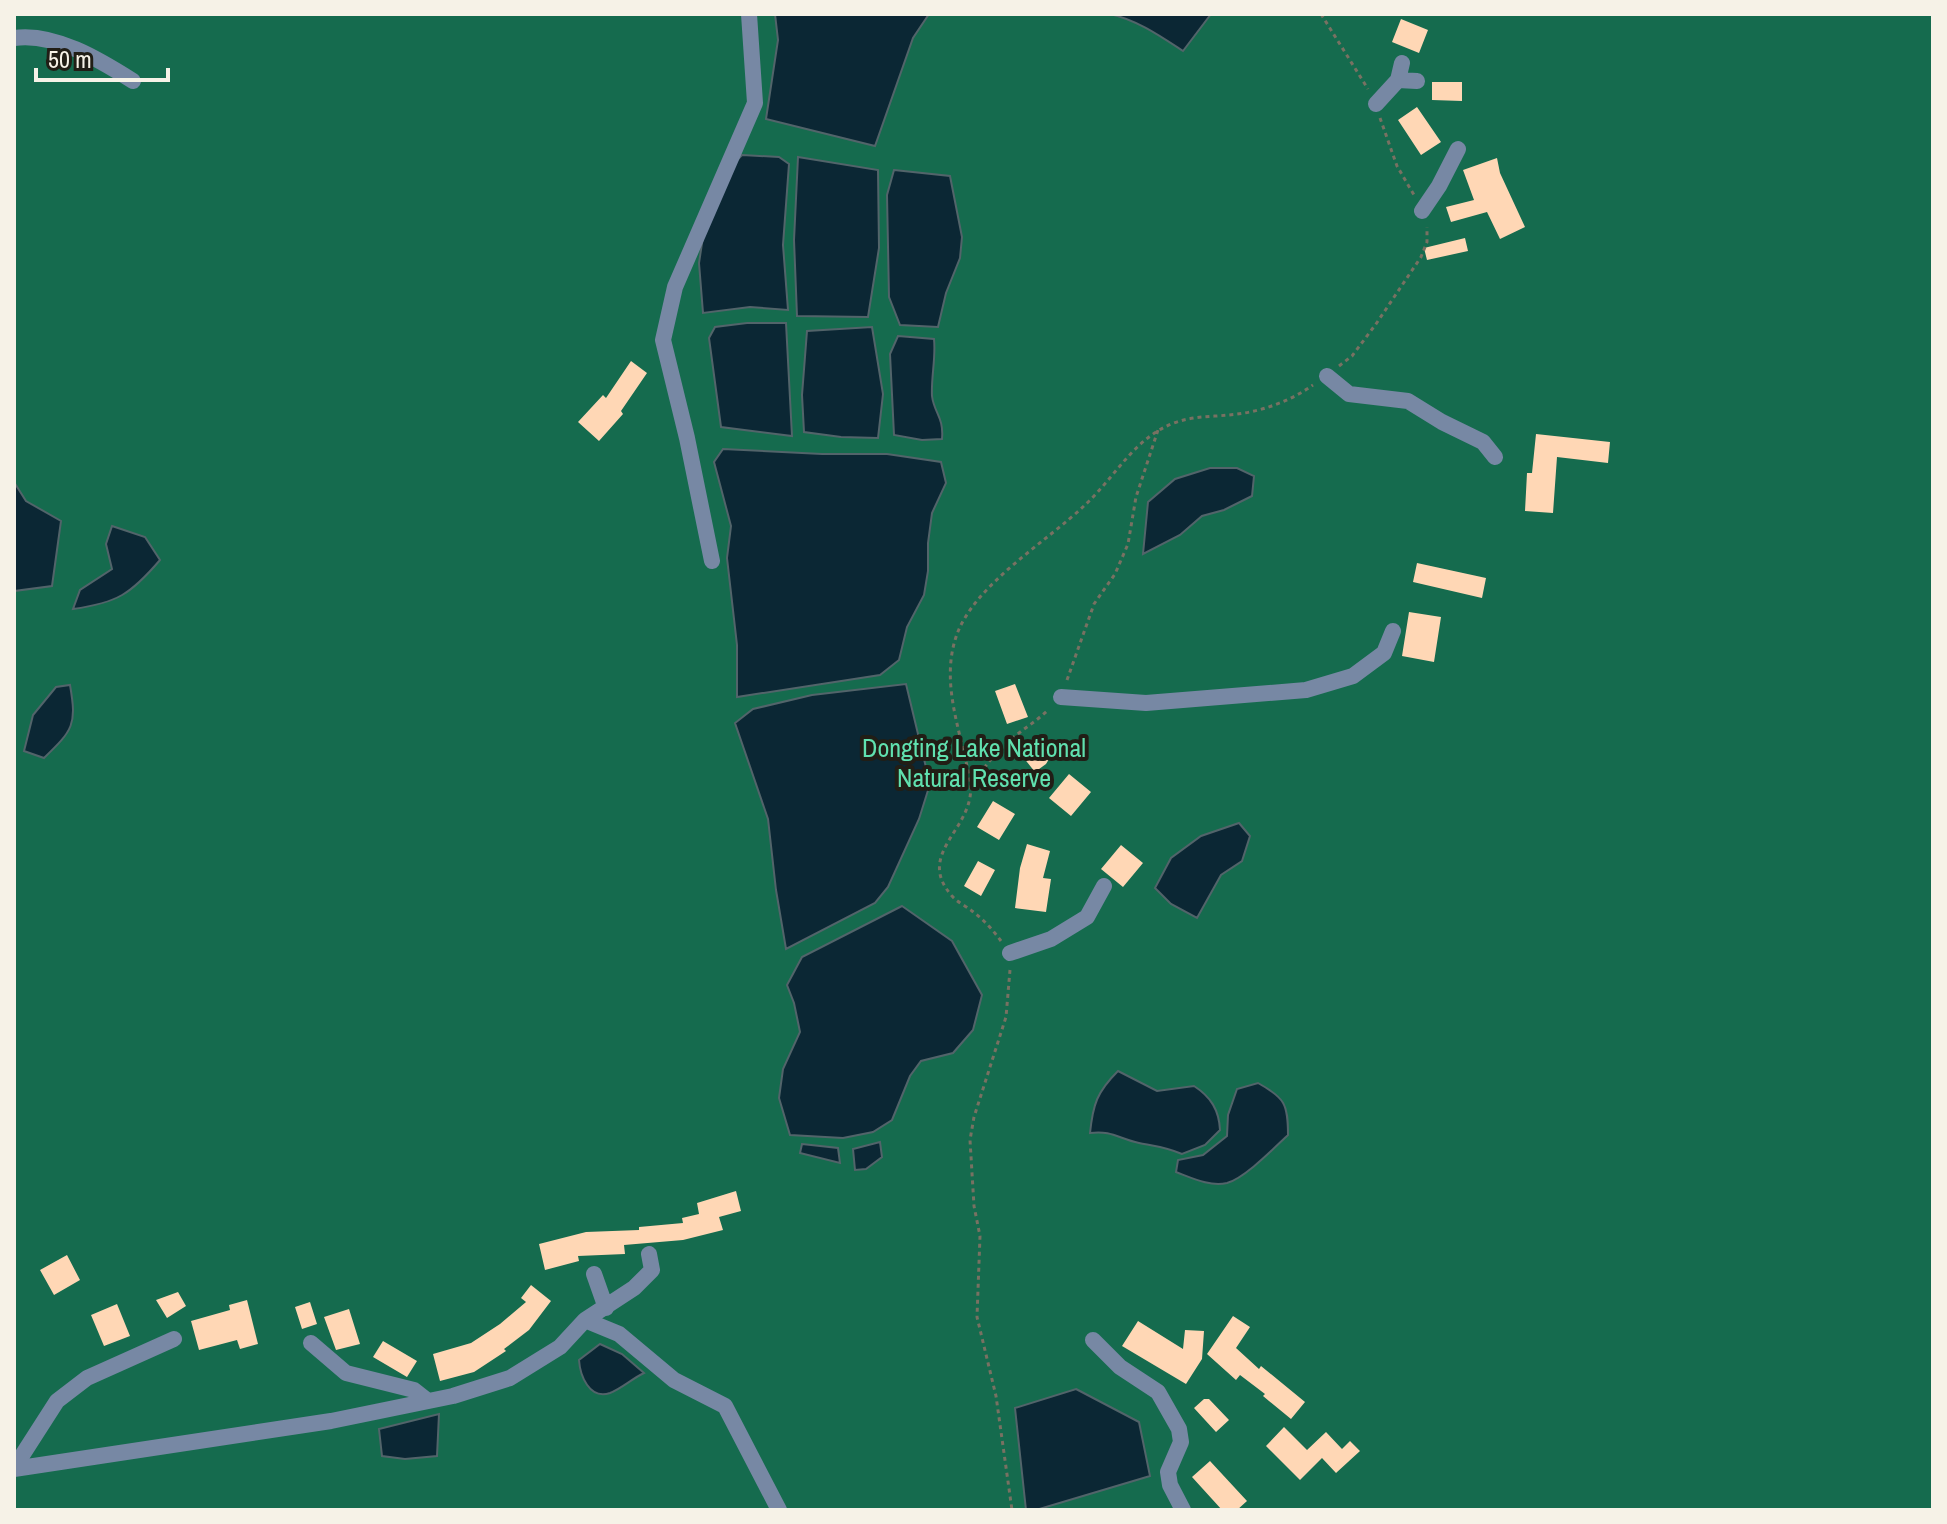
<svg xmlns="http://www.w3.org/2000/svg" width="1947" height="1524" font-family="'Archivo Narrow',sans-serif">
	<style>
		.green { fill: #156b4e }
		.water { fill: #0b2734; stroke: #52646a; stroke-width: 2 }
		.building { fill: #ffd7b5 }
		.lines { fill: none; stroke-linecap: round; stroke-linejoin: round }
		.path { stroke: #787162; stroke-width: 3; stroke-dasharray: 4 4; stroke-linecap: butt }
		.street { stroke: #7788a4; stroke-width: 16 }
		.labels { text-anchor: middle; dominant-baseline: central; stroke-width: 8; stroke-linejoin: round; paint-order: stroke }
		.park-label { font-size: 26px; fill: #60e1af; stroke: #211e16 }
	</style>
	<rect width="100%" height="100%" fill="#3e3625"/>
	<path class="green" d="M 14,14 L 1933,14 L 1933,1510 L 14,1510 Z"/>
	<path class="water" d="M 775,14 L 929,14 L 913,38 L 875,146 L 766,119 L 778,40 Z
		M 1110,14 L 1211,14 L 1183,51 C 1160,36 1137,20 1110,14 Z
		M 742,155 L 779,157 L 789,164 L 783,245 L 788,310 L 750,307 L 703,313 L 699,263 L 704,230 L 725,173 Z
		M 798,157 L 878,170 L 879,248 L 868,317 L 797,316 L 794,240 Z
		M 894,170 L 950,176 L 962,237 L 960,258 L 946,293 L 938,327 L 900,325 L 889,297 L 887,195 Z
		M 747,323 L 786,323 L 792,436 L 721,427 L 709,338 L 715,327 Z
		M 872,327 L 883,394 L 878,438 L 841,437 L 804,432 L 802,395 L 807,331 Z
		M 898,336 L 934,339 C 936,358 931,377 932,396 C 934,413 944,417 942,439 L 922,440 L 894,435 L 890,354 Z
		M 723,449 L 822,454 L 887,454 L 941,462 L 946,483 L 932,513 L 928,543 L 928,571 L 924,595 L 907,627 L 899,660 L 880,675 L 737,697 L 737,645 L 727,558 L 731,526 L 714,462 Z
		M 1210,468 L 1237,468 L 1254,476 L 1252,496 L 1224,510 L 1202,516 L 1180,535 L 1143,554 L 1148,502 L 1175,479 Z
		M 14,482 L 26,501 L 61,521 L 52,586 L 14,591 Z
		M 112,526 L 145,537 L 160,560 C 131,594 117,603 73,609 L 80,590 L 112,569 L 106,544 Z
		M 906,684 L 930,784 L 919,819 L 888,887 L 875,903 L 786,949 L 776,890 L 768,819 L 735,723 L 753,709 L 812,695 Z
		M 70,685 C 77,725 73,730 44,758 L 24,751 L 33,715 L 56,687 Z
		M 1239,823 L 1250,836 L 1242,861 L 1221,875 L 1197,918 L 1171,904 L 1155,888 L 1171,858 L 1201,836 Z
		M 902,906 L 952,941 L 982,995 L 973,1030 L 953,1053 L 921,1061 L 910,1076 L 892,1120 L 873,1132 L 843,1138 L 790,1135 L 779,1098 L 783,1069 L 800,1032 L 794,1003 L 787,985 L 802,957 Z
		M 1118,1071 L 1157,1091 L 1194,1086 C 1211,1097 1219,1110 1220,1130 L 1205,1145 L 1182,1154 C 1166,1147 1155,1146 1139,1143 C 1119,1139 1112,1130 1090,1133 C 1093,1104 1097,1092 1118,1071 Z
		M 1258,1083 C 1285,1098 1288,1104 1288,1135 C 1274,1148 1245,1178 1227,1183 C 1210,1187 1192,1178 1176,1172 L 1178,1160 L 1203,1155 L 1227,1136 L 1228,1115 L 1237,1089 Z
		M 880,1142 L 882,1157 L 866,1169 L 855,1170 L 853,1149 Z
		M 802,1144 L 838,1148 L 840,1163 L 800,1153 Z
		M 600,1344 L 622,1354 L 644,1373 C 633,1378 621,1389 610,1393 C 589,1400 580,1375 579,1360 Z
		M 1076,1389 L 1139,1422 L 1150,1476 L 1036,1510 L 1026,1510 L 1015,1408 Z
		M 439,1414 L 437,1456 L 405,1459 L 382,1456 L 379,1429 Z"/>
	<path class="building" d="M 1401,19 L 1428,30 L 1419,53 L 1392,42 Z
		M 1432,82 L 1462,82 L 1462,101 L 1432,100 Z
		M 1417,107 L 1441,142 L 1421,155 L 1398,120 Z
		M 1497,158 L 1500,173 L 1525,227 L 1500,239 L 1487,212 L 1451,222 L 1446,207 L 1474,200 L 1463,170 Z
		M 1465,238 L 1468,251 L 1427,260 L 1424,248 Z
		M 631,361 L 647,373 L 621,411 L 623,414 L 599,441 L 578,422 L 603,395 L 606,398 Z
		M 1536,434 L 1610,442 L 1608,463 L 1557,457 L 1553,513 L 1525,511 L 1527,473 L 1532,473 Z
		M 1417,563 L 1486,578 L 1482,598 L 1413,582 Z
		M 1409,612 L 1441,617 L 1434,662 L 1402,656 Z
		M 1015,684 L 1028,717 L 1007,724 L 995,691 Z
		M 1038,736 L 1052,754 L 1046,764 L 1035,772 L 1019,752 Z
		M 1069,774 L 1091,792 L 1071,816 L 1049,798 Z
		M 993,801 L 1015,814 L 999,840 L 977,827 Z
		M 1027,844 L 1050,851 L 1043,878 L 1051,879 L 1046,912 L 1015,908 L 1020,868 Z
		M 1121,845 L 1143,863 L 1123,887 L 1101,869 Z
		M 978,861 L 995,870 L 981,896 L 964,886 Z
		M 736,1191 L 741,1211 L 719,1217 L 723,1230 L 683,1240 L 624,1245 L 625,1254 L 578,1256 L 579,1261 L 545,1270 L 539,1244 L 586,1232 L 639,1230 L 639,1227 L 683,1223 L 682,1218 L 699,1214 L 697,1203 Z
		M 67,1255 L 80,1280 L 54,1295 L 40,1270 Z
		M 531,1285 L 551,1301 L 529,1330 L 504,1349 L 506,1351 L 474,1372 L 440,1381 L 433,1354 L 471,1343 L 500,1324 L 526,1302 L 521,1298 Z
		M 178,1292 L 186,1306 L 167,1318 L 156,1300 Z
		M 247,1300 L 258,1344 L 240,1349 L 237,1340 L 199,1350 L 191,1321 L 230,1310 L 229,1305 Z
		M 310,1302 L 317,1324 L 302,1329 L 295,1307 Z
		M 117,1304 L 130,1336 L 104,1346 L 91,1315 Z
		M 349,1309 L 360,1344 L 336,1350 L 324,1317 Z
		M 1233,1316 L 1250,1327 L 1236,1348 L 1259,1369 L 1261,1366 L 1305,1402 L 1291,1419 L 1263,1396 L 1265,1394 L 1240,1375 L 1236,1380 L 1207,1354 Z
		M 1138,1321 L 1183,1349 L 1185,1330 L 1204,1331 L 1202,1359 L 1186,1384 L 1122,1346 Z
		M 383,1341 L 417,1361 L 407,1377 L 373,1357 Z
		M 1204,1399 L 1209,1399 L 1229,1420 L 1216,1432 L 1194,1408 Z
		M 1284,1427 L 1307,1450 L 1326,1432 L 1342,1449 L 1350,1441 L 1360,1451 L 1336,1473 L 1322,1458 L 1300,1480 L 1266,1446 Z
		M 1210,1461 L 1247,1501 L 1237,1510 L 1222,1510 L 1192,1477 Z"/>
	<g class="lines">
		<path class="path" d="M 1321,14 L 1368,89
			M 1380,118 L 1397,166 L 1414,195
			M 1339,366 L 1352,356 L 1376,324 L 1421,257 L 1427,242 L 1427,227
			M 1067,680 L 1094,604 L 1115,574 L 1128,544 L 1136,497 L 1158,430
			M 971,788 C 982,771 992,755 1008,742 C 1021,730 1036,722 1049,709
			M 1001,941 C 993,930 983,919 972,911 C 966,906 957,902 952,896 C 913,852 978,828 970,781 C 962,734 940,685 956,637 C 973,585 1047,542 1086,504 C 1116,476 1134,438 1174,423 C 1192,416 1210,417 1228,415 C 1258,413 1289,402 1313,385
			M 1010,970 L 1006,1017 L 974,1117 L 970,1140 L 974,1206 L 980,1236 L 977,1317 L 996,1396 L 1012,1510"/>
		<path class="street" d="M 14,38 C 54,32 100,60 133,81
			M 1398,80 L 1417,81
			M 1376,104 L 1398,80 L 1402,63
			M 1422,211 L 1439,186 L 1458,149
			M 1327,376 L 1349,394 L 1408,401 L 1442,422 L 1483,442 L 1495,457
			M 712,561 L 687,438 L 663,340 L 675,287 L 755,103 L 749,14
			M 1061,697 L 1146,703 L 1306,690 L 1353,676 L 1384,653 L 1393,631
			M 1010,953 L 1051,939 L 1087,917 L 1104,886
			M 594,1274 L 606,1308
			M 585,1320 L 634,1288 L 652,1270 L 649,1254
			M 1093,1340 L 1120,1367 L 1158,1392 L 1179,1429 L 1181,1442 L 1168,1472 L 1170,1485 L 1183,1510
			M 311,1343 L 346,1373 L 414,1390 L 428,1401
			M 14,1468 L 57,1401 L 87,1378 L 174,1339
			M 14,1469 L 331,1421 L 453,1396 L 510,1378 L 560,1347 L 585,1320 L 619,1334 L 674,1380 L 725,1406 L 779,1510"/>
	</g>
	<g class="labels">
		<g class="park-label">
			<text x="974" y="747">Dongting Lake National<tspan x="974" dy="30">Natural Reserve</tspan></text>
		</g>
	</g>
	<rect width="1947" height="1524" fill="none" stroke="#f6f2e7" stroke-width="32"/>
	<path d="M36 68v12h132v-12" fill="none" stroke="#f6f2e7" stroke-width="4"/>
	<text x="48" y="68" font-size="24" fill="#f6f2e7" stroke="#211e16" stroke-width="6" paint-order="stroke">50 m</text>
</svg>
